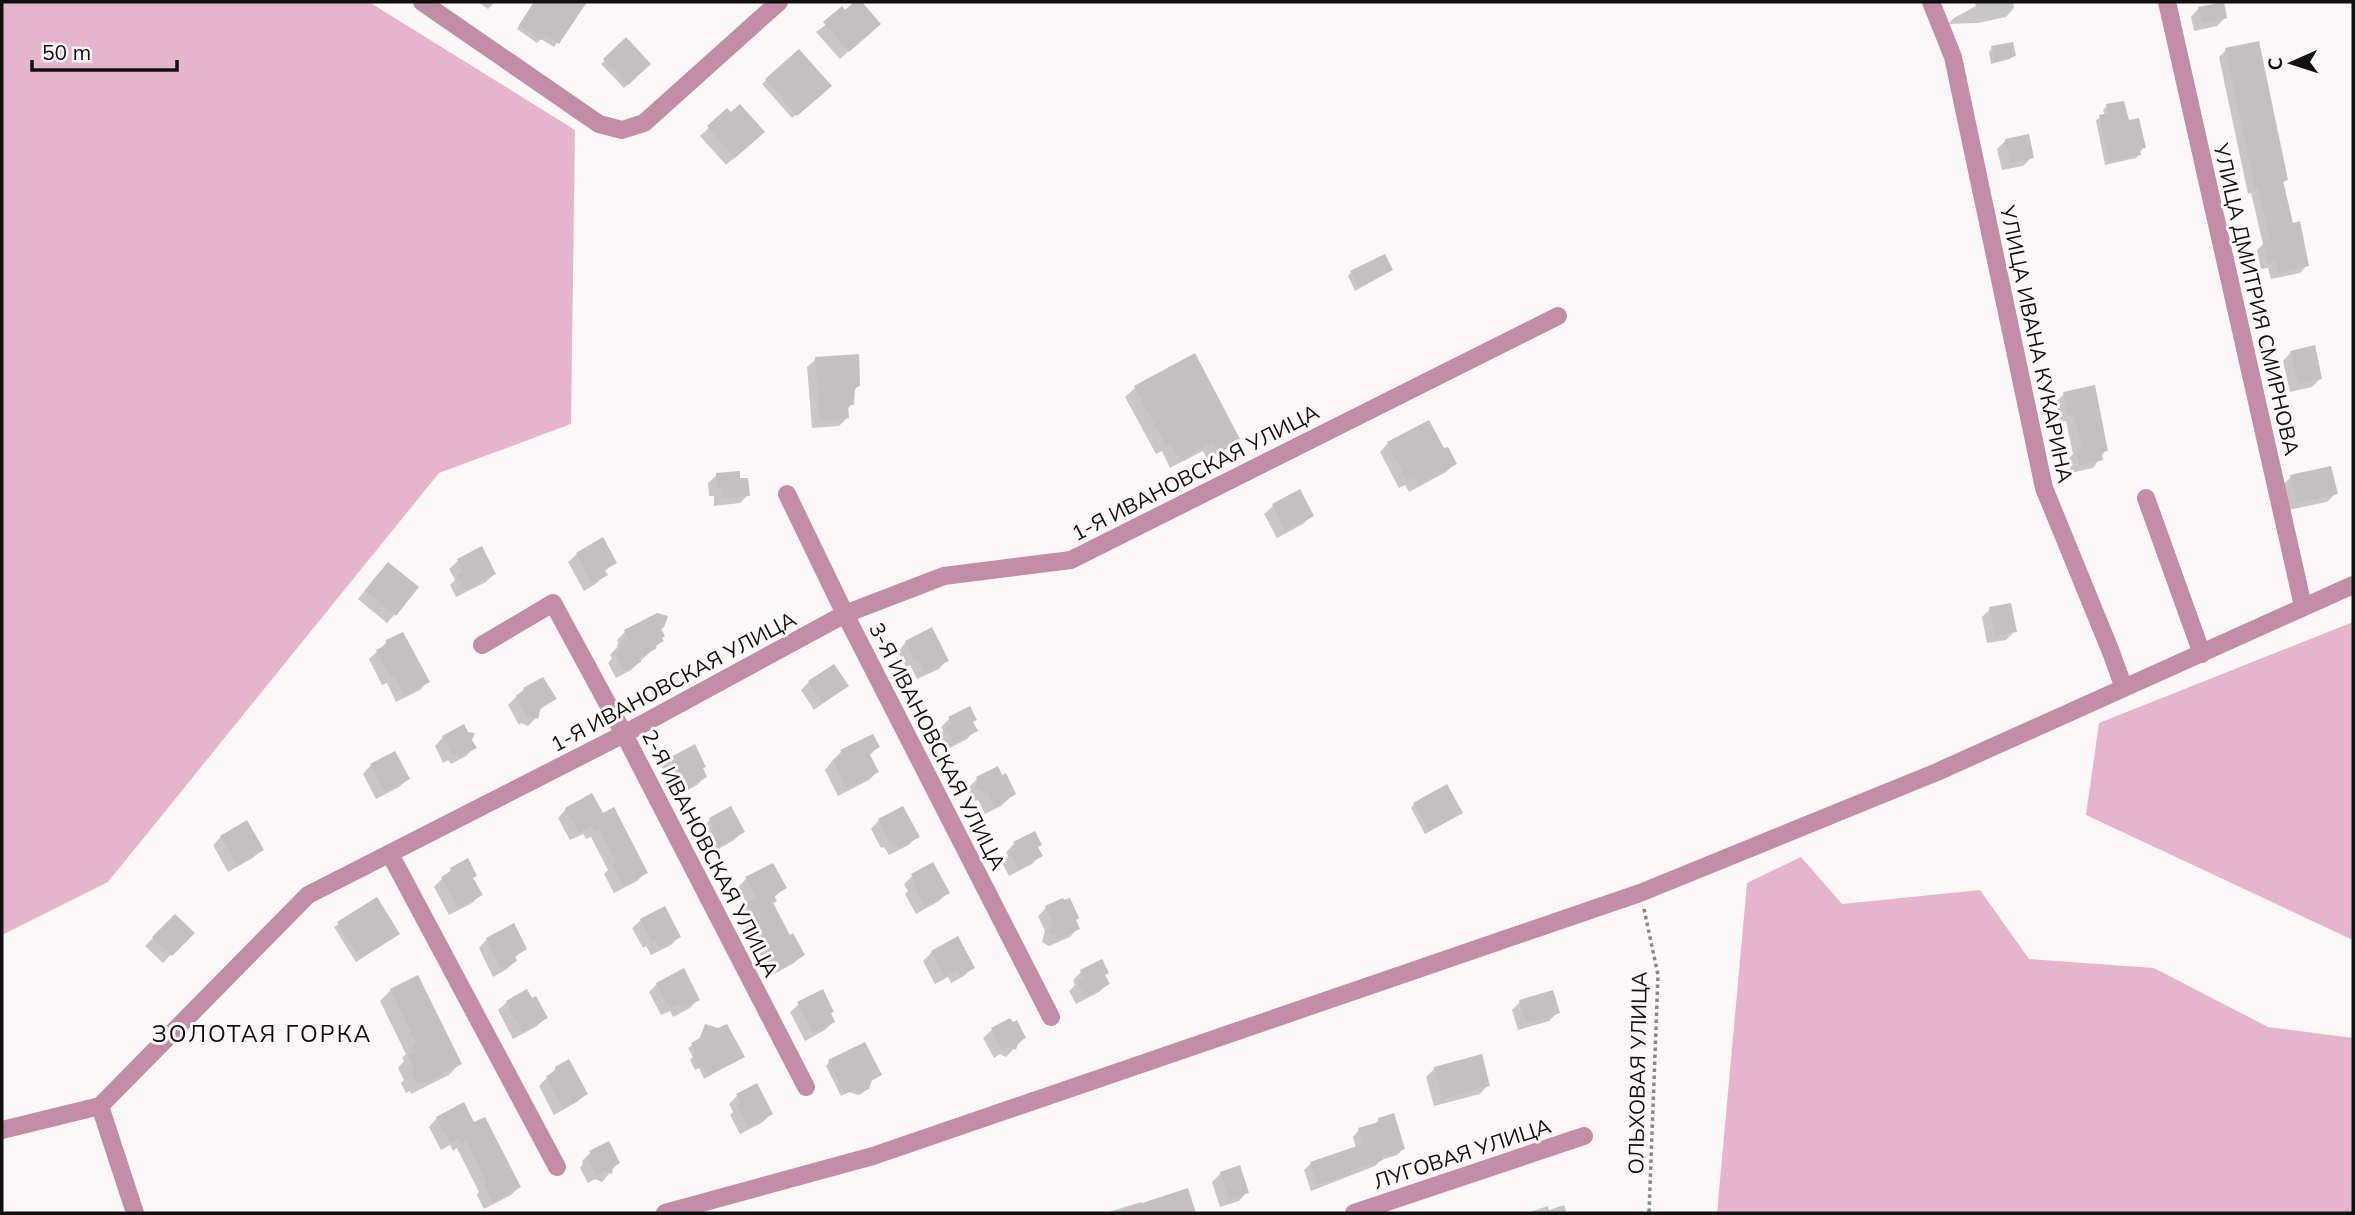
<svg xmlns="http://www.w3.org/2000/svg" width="2355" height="1215" font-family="Mulish,sans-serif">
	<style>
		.green { fill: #e7b5cb }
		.shadow { fill: #0003 }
		.building { fill: #c4c0c2 }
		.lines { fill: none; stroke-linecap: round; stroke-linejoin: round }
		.path { stroke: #8b8889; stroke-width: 3.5; stroke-dasharray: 3.5 3.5; stroke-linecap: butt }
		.minor { stroke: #c38da5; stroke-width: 18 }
		.labels { text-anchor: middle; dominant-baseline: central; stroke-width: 6; stroke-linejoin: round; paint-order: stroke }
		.street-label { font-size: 21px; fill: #121111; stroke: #fcf8fa }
		.neighbourhood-label { font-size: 23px; letter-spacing: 2px; fill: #121111; stroke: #fcf8fa }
	</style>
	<rect width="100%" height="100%" fill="#fcf8fa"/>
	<path class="green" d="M 2,2 L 369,2 L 575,130 L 571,424 L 439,473 L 108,882 L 2,935 Z
		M 2353,622 L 2353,940 L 2086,815 L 2099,723 Z
		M 1801,857 L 1842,904 L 1980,890 L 2029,959 L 2154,968 L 2268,1027 L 2353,1038 L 2353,1213 L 1717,1213 L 1747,883 Z"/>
	<path class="shadow" d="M 478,2 L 495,2 L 488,9 Z
		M 534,2 L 579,2 L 583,5 L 554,47 L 541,39 L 537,43 L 517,29 Z
		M 856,2 L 859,2 L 878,24 L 840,59 L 816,32 Z
		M 1974,2 L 2013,2 L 2014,8 L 2006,17 L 1978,23 L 1948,24 L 1954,18 L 1976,6 Z
		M 2199,8 L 2225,18 L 2217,26 L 2194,31 L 2191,17 Z
		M 626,39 L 649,64 L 624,88 L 601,64 Z
		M 1992,48 L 2014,56 L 2010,59 L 1991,64 L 1989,52 Z
		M 2226,50 L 2286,180 L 2282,184 L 2291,225 L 2307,265 L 2300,273 L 2271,279 L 2268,268 L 2261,269 L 2257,250 L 2263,244 L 2251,193 L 2248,194 L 2219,57 Z
		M 799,51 L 829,86 L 792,118 L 762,84 Z
		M 2107,106 L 2127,122 L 2144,147 L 2136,158 L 2105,165 L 2096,120 L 2105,115 L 2103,110 Z
		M 727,111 L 755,140 L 726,165 L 700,136 Z
		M 2006,140 L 2032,157 L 2023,166 L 2002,170 L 1997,149 Z
		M 1391,270 L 1355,291 L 1348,276 L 1351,273 Z
		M 2291,352 L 2321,378 L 2312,387 L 2290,392 L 2283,361 Z
		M 816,359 L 859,386 L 853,391 L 852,404 L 847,410 L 847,418 L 839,426 L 812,428 L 807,367 Z
		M 1135,388 L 1237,439 L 1228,448 L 1207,459 L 1203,451 L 1170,468 L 1162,451 L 1156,454 L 1125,397 Z
		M 2064,394 L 2106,450 L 2093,468 L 2071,473 L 2068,460 L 2073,454 L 2066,421 L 2060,423 L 2056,402 Z
		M 1388,443 L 1444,451 L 1455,464 L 1446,472 L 1409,492 L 1405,485 L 1399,488 L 1380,452 Z
		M 717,475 L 748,495 L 740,503 L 714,506 L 714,496 L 709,496 L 708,483 Z
		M 2291,477 L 2336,493 L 2327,502 L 2288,510 L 2283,485 Z
		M 1299,492 L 1312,516 L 1303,524 L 1277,538 L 1264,514 L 1273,506 Z
		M 481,548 L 494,574 L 486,582 L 456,597 L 450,585 L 455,580 L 449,569 L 458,561 Z
		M 577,554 L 615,562 L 604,572 L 605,575 L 597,583 L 584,591 L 568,562 Z
		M 380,572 L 395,614 L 387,623 L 358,599 Z
		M 1990,609 L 2015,631 L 2006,640 L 1987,643 L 1982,617 Z
		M 659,629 L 662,641 L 631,670 L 616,678 L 608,663 L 612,658 L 610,655 L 619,645 L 617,640 L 625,632 Z
		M 387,642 L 428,681 L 420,690 L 396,702 L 387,683 L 382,685 L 369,659 Z
		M 906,642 L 947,660 L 939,669 L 917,679 L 910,665 L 906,667 L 898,651 Z
		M 809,682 L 847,686 L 814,710 L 801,690 Z
		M 524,689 L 555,699 L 538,711 L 536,718 L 528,726 L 521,723 L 519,725 L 508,705 Z
		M 949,719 L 971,723 L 975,730 L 967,739 L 944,751 L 937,737 L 943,731 L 941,727 Z
		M 443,737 L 474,748 L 466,756 L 451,764 L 448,760 L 443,763 L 435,746 Z
		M 878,747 L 869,756 L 877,772 L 869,780 L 838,796 L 825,770 L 833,760 L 841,752 Z
		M 670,759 L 701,769 L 705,777 L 697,785 L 677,796 L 662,767 Z
		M 371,765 L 408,779 L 399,787 L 376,799 L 363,774 Z
		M 997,768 L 1014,794 L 1001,806 L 985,814 L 978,800 L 975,801 L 974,798 L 968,797 L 970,790 L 969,787 L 977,779 Z
		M 1414,804 L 1457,816 L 1425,834 L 1411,808 Z
		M 566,809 L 603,815 L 646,872 L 637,881 L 614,893 L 604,874 L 608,870 L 591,837 L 586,839 L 583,834 L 570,840 L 558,818 Z
		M 710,820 L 743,832 L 734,840 L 710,854 L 702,840 L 706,836 L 702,828 Z
		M 879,820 L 917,836 L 909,845 L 889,855 L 884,847 L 881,848 L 871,829 Z
		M 221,837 L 261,850 L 253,858 L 228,872 L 213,845 Z
		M 1014,844 L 1036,848 L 1040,856 L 1032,864 L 1009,876 L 1002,862 L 1008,856 L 1006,852 Z
		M 451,870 L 472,878 L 480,895 L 472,903 L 449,915 L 434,887 Z
		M 913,875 L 947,893 L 939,901 L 916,914 L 905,894 L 908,891 L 904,884 Z
		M 746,879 L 785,888 L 773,898 L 771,904 L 789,937 L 803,955 L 794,963 L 771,976 L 738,912 L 747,904 L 738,887 Z
		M 376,899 L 394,937 L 356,962 L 334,927 Z
		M 1046,908 L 1075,921 L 1078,928 L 1070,937 L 1049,946 L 1042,942 L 1045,931 L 1038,916 Z
		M 175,916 L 192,933 L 163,963 L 145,946 Z
		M 641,920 L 679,937 L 671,945 L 651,955 L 646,946 L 643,948 L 632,928 Z
		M 487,939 L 525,949 L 514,958 L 515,961 L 507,969 L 493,977 L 479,948 Z
		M 932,952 L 973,967 L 964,976 L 951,983 L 948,977 L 935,984 L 923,961 Z
		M 1081,972 L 1104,976 L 1108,984 L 1099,992 L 1076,1004 L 1069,991 L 1075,985 L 1073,980 Z
		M 657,984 L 698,999 L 690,1008 L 673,1017 L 670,1011 L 661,1015 L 649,992 Z
		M 391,990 L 460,1063 L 449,1075 L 411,1094 L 410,1091 L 406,1093 L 401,1083 L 404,1080 L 398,1068 L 404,1061 L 402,1058 L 406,1054 L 380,1001 Z
		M 507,1002 L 545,1018 L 537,1026 L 513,1039 L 498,1010 Z
		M 1520,1002 L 1558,1012 L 1549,1021 L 1518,1030 L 1512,1010 Z
		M 799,1004 L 829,1014 L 833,1022 L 825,1030 L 805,1041 L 790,1012 Z
		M 1010,1020 L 1024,1038 L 1006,1057 L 1000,1054 L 994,1058 L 983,1038 L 992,1030 Z
		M 705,1026 L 742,1057 L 704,1079 L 699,1068 L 695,1070 L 690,1060 L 693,1057 L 688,1048 L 698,1041 Z
		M 829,1062 L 880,1075 L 870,1082 L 863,1093 L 858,1095 L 849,1092 L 841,1096 L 826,1066 Z
		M 556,1068 L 586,1094 L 577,1102 L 554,1115 L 539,1086 Z
		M 1435,1068 L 1488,1085 L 1480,1094 L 1434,1106 L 1426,1077 Z
		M 737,1096 L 771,1113 L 763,1122 L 740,1134 L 730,1115 L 733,1112 L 729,1104 Z
		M 437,1118 L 473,1125 L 519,1187 L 511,1195 L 484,1209 L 477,1195 L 479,1192 L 457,1148 L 453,1151 L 450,1145 L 441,1150 L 429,1127 Z
		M 1379,1120 L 1403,1149 L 1397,1155 L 1381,1160 L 1375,1166 L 1311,1191 L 1304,1170 L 1311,1163 L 1356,1148 L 1353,1137 L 1359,1130 L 1372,1126 Z
		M 590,1153 L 618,1163 L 602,1182 L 595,1179 L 588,1183 L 580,1168 L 583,1164 L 582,1161 Z
		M 1221,1173 L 1247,1192 L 1239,1201 L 1220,1207 L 1212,1182 Z
		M 1187,1190 L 1194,1213 L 1105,1213 L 1141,1202 L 1142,1205 Z
		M 1564,1205 L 1567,1213 L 1527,1213 L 1548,1206 L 1549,1210 Z"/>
	<path class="building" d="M 534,2 L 587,2 L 559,44 L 545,35 L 542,40 L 519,25 Z
		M 854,2 L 862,2 L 881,24 L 849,52 L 823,22 L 842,6 L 845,10 Z
		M 2224,2 L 2227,18 L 2202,23 L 2198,7 Z
		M 626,37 L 651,64 L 628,85 L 603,59 Z
		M 2259,41 L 2288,180 L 2283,181 L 2293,223 L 2300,221 L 2309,266 L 2278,273 L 2276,261 L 2268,263 L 2263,241 L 2270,239 L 2258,187 L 2255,188 L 2225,48 Z
		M 2013,42 L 2016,56 L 1995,61 L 1991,46 Z
		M 799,49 L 832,86 L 797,116 L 765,79 Z
		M 2124,101 L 2129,120 L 2139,118 L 2146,148 L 2140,149 L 2141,155 L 2109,162 L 2099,115 L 2108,113 L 2106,104 Z
		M 740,104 L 765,132 L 735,158 L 707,126 L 727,108 L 731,112 Z
		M 2029,134 L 2034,158 L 2010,163 L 2005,139 Z
		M 1385,254 L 1393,270 L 1359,288 L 1350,271 Z
		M 2315,345 L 2322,379 L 2298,384 L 2290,351 Z
		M 1195,353 L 1240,439 L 1217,451 L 1213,443 L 1180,460 L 1171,443 L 1166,446 L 1134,386 Z
		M 859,354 L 860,386 L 855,387 L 854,405 L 848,405 L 849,418 L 820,421 L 815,357 Z
		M 2095,385 L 2108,451 L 2101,452 L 2103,460 L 2079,466 L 2076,450 L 2082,448 L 2074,414 L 2068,415 L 2063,392 Z
		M 1429,420 L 1444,448 L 1448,447 L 1457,464 L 1418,485 L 1414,478 L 1407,481 L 1387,442 Z
		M 2331,466 L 2338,494 L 2297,503 L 2290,475 Z
		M 740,471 L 740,478 L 748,478 L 750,496 L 722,498 L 721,488 L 717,489 L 716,473 Z
		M 1300,489 L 1314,516 L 1285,531 L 1272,504 Z
		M 603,537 L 617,563 L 604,570 L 608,575 L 592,584 L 576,553 Z
		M 482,546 L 496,574 L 465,590 L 457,575 L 463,572 L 457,559 Z
		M 388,562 L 419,587 L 396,616 L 365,590 Z
		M 2011,603 L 2017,632 L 1995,636 L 1989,607 Z
		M 657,613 L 668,616 L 664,627 L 661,629 L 665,636 L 662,638 L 664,641 L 655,646 L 657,648 L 639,658 L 641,662 L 625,671 L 615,653 L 620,650 L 617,645 L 628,639 L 624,630 Z
		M 932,627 L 949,661 L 925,672 L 918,658 L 915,660 L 905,641 Z
		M 403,632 L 430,682 L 405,695 L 395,676 L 391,678 L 376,650 L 386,645 L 386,640 Z
		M 834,664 L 849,686 L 823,703 L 808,681 Z
		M 543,677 L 557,699 L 541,707 L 538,719 L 531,716 L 527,717 L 516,695 L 525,691 L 523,688 Z
		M 970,706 L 977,720 L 973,722 L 978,731 L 953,744 L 945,727 L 952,724 L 948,717 Z
		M 464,724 L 468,732 L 475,733 L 472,740 L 477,748 L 459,757 L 457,753 L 452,755 L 442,736 Z
		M 873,734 L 880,747 L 869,753 L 879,772 L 847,788 L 833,760 L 843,755 L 840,750 Z
		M 695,744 L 706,767 L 703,768 L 707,777 L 686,789 L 669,758 Z
		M 395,751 L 410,779 L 385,792 L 370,764 Z
		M 998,766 L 1002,775 L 1006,773 L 1016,794 L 994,807 L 987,792 L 984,794 L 982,790 L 975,788 L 978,781 L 976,777 Z
		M 1447,784 L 1463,813 L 1429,831 L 1413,803 Z
		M 592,793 L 603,813 L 614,807 L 648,873 L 623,886 L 612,864 L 616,862 L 600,830 L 595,832 L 591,827 L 579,833 L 565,808 Z
		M 731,806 L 745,832 L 719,846 L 710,830 L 714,828 L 709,818 Z
		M 903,806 L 920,837 L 898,848 L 893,839 L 890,841 L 878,819 Z
		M 247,820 L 264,850 L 237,865 L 220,836 Z
		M 1035,831 L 1042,845 L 1038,847 L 1043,856 L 1018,869 L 1010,852 L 1017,849 L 1013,842 Z
		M 468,858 L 477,876 L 473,878 L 483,895 L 458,908 L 441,877 L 451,871 L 450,868 Z
		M 933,862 L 950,893 L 924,907 L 913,884 L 916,883 L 911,874 Z
		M 773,863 L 787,888 L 774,895 L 777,901 L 773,903 L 790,935 L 793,933 L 805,955 L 780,969 L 746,903 L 756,897 L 745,877 Z
		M 377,897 L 400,934 L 360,959 L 337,922 Z
		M 1063,898 L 1064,900 L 1070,898 L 1079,918 L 1076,920 L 1080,929 L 1058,939 L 1056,935 L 1049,933 L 1053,922 L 1045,906 Z
		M 665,906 L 681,937 L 660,948 L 655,939 L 652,941 L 640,919 Z
		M 175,914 L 195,933 L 172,956 L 152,937 Z
		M 514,923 L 527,949 L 515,956 L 517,961 L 502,970 L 486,938 Z
		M 958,936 L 975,968 L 960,976 L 957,970 L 944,977 L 931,951 Z
		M 1102,959 L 1109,973 L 1105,975 L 1110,984 L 1085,997 L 1076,981 L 1083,977 L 1080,970 Z
		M 684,968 L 700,1000 L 682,1009 L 679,1004 L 670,1008 L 656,983 Z
		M 418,975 L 462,1064 L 423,1084 L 421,1081 L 417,1083 L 411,1071 L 415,1069 L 408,1055 L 416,1051 L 412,1045 L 416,1043 L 390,989 Z
		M 527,989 L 532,998 L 536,996 L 548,1018 L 522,1032 L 506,1001 Z
		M 823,989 L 834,1012 L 831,1013 L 835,1022 L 813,1033 L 797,1002 Z
		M 1553,990 L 1560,1013 L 1526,1023 L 1519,1000 Z
		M 1010,1018 L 1013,1022 L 1017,1020 L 1026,1038 L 1018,1042 L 1016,1050 L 1010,1047 L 1002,1050 L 991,1028 Z
		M 705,1024 L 718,1028 L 727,1024 L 745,1057 L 708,1076 L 703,1066 L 699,1068 L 692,1055 L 696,1053 L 691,1043 L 700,1038 Z
		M 865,1042 L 882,1075 L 872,1080 L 869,1089 L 863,1092 L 854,1090 L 845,1094 L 828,1060 Z
		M 1482,1054 L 1490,1086 L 1442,1099 L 1434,1067 Z
		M 569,1059 L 588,1094 L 563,1108 L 546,1076 L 556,1071 L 555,1067 Z
		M 757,1083 L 773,1114 L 749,1127 L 737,1105 L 741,1103 L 736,1094 Z
		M 464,1102 L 474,1122 L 485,1117 L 521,1187 L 493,1202 L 484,1185 L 487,1183 L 466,1141 L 461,1144 L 459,1138 L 450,1143 L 436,1117 Z
		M 1394,1113 L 1405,1149 L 1382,1156 L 1383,1160 L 1351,1170 L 1352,1174 L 1317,1185 L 1310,1162 L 1363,1144 L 1358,1128 L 1379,1122 L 1378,1118 Z
		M 609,1141 L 620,1163 L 613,1167 L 612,1174 L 605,1171 L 597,1175 L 587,1158 L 592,1156 L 589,1151 Z
		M 1240,1165 L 1249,1193 L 1229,1199 L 1220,1172 Z
		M 1188,1188 L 1196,1213 L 1122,1213 L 1121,1210 Z"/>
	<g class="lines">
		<path class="path" d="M 1644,909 L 1658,975 L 1649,1213"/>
		<path class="minor" d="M 422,2 L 599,124 L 622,130 L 644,123 L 779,2
			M 1931,2 L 1953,57 L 2044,488 L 2111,652 L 2124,688
			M 2167,2 L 2303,606
			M 787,494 L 845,614 L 1051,1017
			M 2146,498 L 2202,654
			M 482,645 L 553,603 L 624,734 L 806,1087
			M 390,854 L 557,1167
			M 100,1106 L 308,895 L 624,734 L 845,614 L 944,576 L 1071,560 L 1558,316
			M 100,1106 L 135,1213
			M 2,1130 L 100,1106
			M 665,1213 L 873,1156 L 1640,893 L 1937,772 L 2353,585
			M 1354,1213 L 1584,1136"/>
	</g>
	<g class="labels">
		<g class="street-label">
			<text transform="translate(2257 299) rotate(77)">УЛИЦА ДМИТРИЯ СМИРНОВА</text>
			<text transform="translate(2037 344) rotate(78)">УЛИЦА ИВАНА КУКАРИНА</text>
			<text transform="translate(1195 472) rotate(-27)">1-Я ИВАНОВСКАЯ УЛИЦА</text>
			<text transform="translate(673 681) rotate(-28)">1-Я ИВАНОВСКАЯ УЛИЦА</text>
			<text transform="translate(938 746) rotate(63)">3-Я ИВАНОВСКАЯ УЛИЦА</text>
			<text transform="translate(711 853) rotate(63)">2-Я ИВАНОВСКАЯ УЛИЦА</text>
			<text transform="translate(1637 1073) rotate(-89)">ОЛЬХОВАЯ УЛИЦА</text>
			<text transform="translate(1462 1153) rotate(-18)">ЛУГОВАЯ УЛИЦА</text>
		</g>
		<g class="neighbourhood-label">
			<text x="262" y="1033">ЗОЛОТАЯ ГОРКА</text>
		</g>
	</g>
	<rect width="2355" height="1215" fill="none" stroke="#121111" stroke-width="7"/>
	<g transform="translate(2292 63) rotate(267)" stroke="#fcf8fa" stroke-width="5" paint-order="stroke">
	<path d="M0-5L12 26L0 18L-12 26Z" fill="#121111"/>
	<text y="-10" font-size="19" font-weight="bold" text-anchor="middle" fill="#121111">С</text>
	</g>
	<path d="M32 60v10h145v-10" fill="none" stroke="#121111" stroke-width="3.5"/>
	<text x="42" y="60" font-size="21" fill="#121111" stroke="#fcf8fa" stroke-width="5" paint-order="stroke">50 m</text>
</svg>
